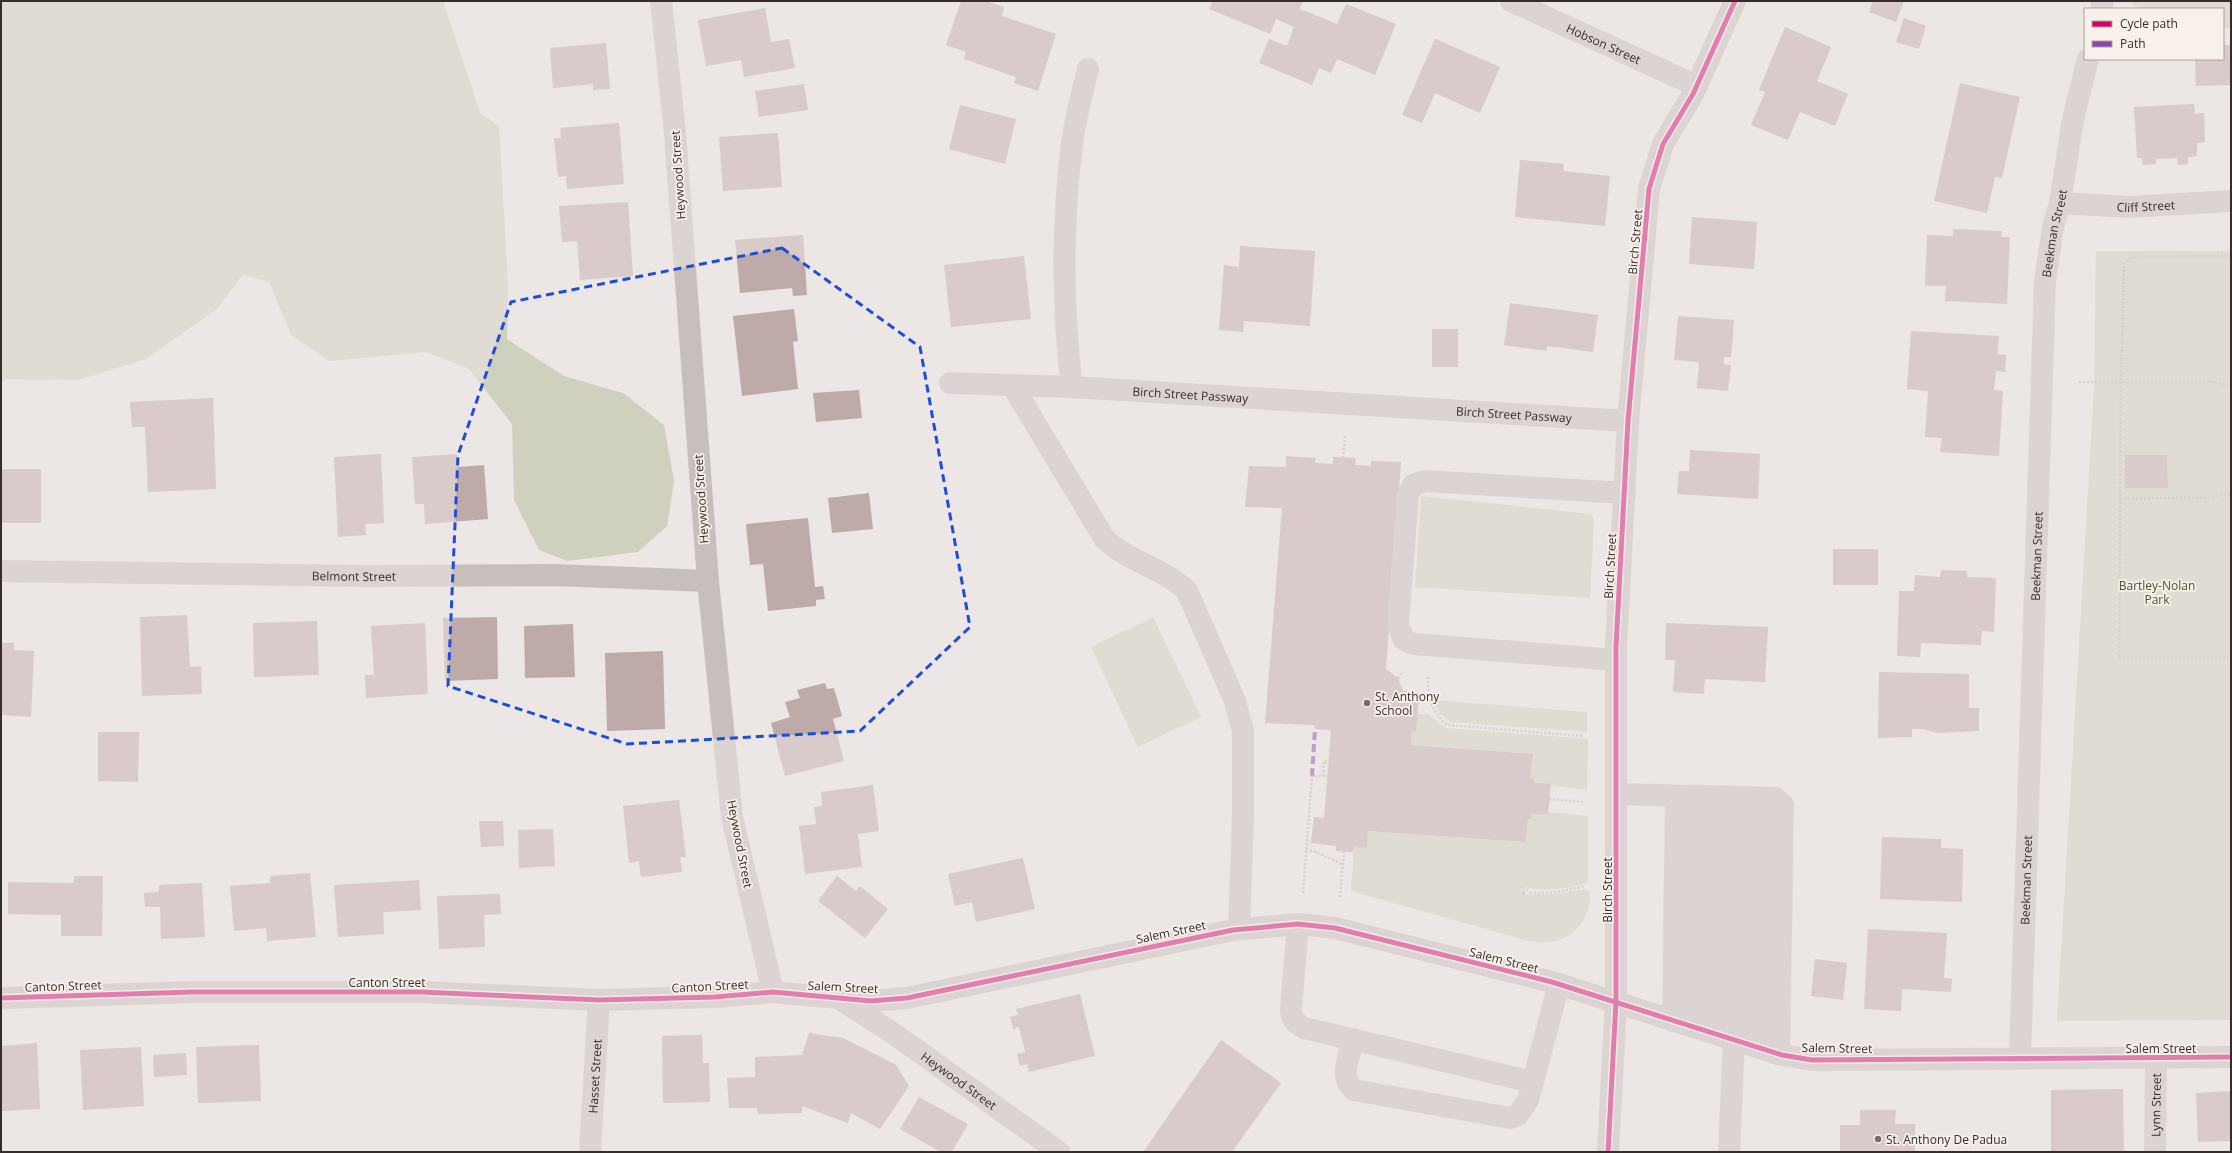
<svg xmlns="http://www.w3.org/2000/svg" width="2232" height="1153" font-family="'Open Sans',sans-serif">
	<style>
		.green { fill: #d0d0bf }
		.building { fill: #beaaa8 }
		.lines { fill: none; stroke-linecap: round; stroke-linejoin: round }
		.path { stroke: #beb7b5; stroke-width: 2.5; stroke-dasharray: 2 2; stroke-linecap: butt }
		.service { stroke: #c6bfbc; stroke-width: 22 }
		.minor { stroke: #c6bfbc; stroke-width: 22 }
		.tertiary { stroke: #c6bfbc; stroke-width: 22 }
		.quiet { stroke: #8e44ad; stroke-width: 4; stroke-dasharray: 8 4; stroke-linecap: butt }
		.cycleway-casing { stroke: #f8f0eb; stroke-width: 8 }
		.cycleway { stroke: #d6006c; stroke-width: 5 }
		.marked { fill: none; stroke: #1d4ed8; stroke-width: 3; stroke-dasharray: 8 5; stroke-linejoin: round }
		.poi-dot { fill: #766d6b; stroke: #f8f0eb; stroke-width: 1.5 }
		.labels { text-anchor: middle; dominant-baseline: central; stroke-width: 3.5; stroke-linejoin: round; paint-order: stroke }
		.street-label { font-size: 12px; fill: #362c2a; stroke: #f8f0eb }
		.park-label { font-size: 12px; fill: #4b5131; stroke: #f8f0eb }
		.poi-label { font-size: 12px; fill: #362c2a; stroke: #f8f0eb; text-anchor: start }
	</style>
	<rect width="100%" height="100%" fill="#ece6e4"/>
	<path class="green" d="M 1,1 L 443,1 L 480,113 L 499,126 L 508,282 L 507,339 L 564,376 L 623,393 L 664,425 L 674,481 L 667,526 L 638,552 L 567,561 L 539,550 L 514,500 L 512,424 L 469,369 L 426,352 L 329,361 L 291,335 L 269,282 L 243,274 L 217,309 L 146,359 L 78,380 L 8,379 L 1,381 Z
		M 2131,1 L 2231,1 L 2231,28 L 2223,28 L 2223,9 L 2142,9 L 2133,5 Z
		M 2096,251 L 2231,251 L 2231,1020 L 2057,1021 L 2094,388 Z
		M 1421,496 L 1591,514 L 1594,520 L 1590,598 L 1415,587 Z
		M 1153,617 L 1201,717 L 1138,747 L 1091,647 Z
		M 1431,700 L 1587,712 L 1587,732 L 1451,722 L 1444,718 Z
		M 1417,714 L 1428,714 L 1445,728 L 1588,739 L 1587,790 L 1534,783 L 1534,778 L 1530,778 L 1532,754 L 1411,745 L 1412,731 L 1416,732 Z
		M 1548,812 L 1588,816 L 1588,881 C 1576,889 1541,892 1527,887 L 1523,892 L 1527,897 L 1533,894 L 1559,894 L 1585,889 L 1589,891 C 1591,897 1589,906 1587,912 C 1577,938 1554,946 1529,941 L 1351,891 L 1354,847 L 1366,848 L 1368,831 L 1526,842 L 1528,819 L 1531,819 L 1531,814 L 1548,815 Z"/>
	<path class="building" d="M 961,1 L 985,1 L 1004,7 L 1002,16 L 1056,34 L 1038,91 L 1014,83 L 1016,77 L 964,59 L 966,52 L 946,45 Z
		M 1213,1 L 1303,1 L 1300,9 L 1337,24 L 1346,4 L 1396,24 L 1375,75 L 1337,59 L 1331,73 L 1319,68 L 1312,85 L 1259,63 L 1269,39 L 1287,46 L 1294,27 L 1276,19 L 1270,34 L 1209,9 Z
		M 1873,1 L 1904,1 L 1896,22 L 1869,12 Z
		M 765,8 L 771,42 L 789,39 L 795,68 L 744,77 L 741,60 L 706,66 L 698,20 Z
		M 1904,18 L 1926,26 L 1919,49 L 1896,42 Z
		M 1785,27 L 1831,47 L 1817,81 L 1848,94 L 1835,126 L 1800,112 L 1788,140 L 1751,125 L 1765,92 L 1759,90 Z
		M 1435,39 L 1500,67 L 1480,113 L 1435,93 L 1422,123 L 1402,115 Z
		M 606,43 L 610,89 L 593,90 L 593,84 L 553,88 L 550,48 Z
		M 2223,45 L 2231,45 L 2231,85 L 2196,86 L 2195,59 L 2223,59 Z
		M 1960,83 L 2020,97 L 2002,178 L 1995,177 L 1987,213 L 1934,201 Z
		M 804,84 L 808,110 L 759,117 L 755,91 Z
		M 2194,104 L 2195,114 L 2204,113 L 2205,142 L 2197,143 L 2197,156 L 2188,157 L 2188,164 L 2178,165 L 2177,158 L 2156,159 L 2156,164 L 2143,165 L 2142,158 L 2137,158 L 2134,107 Z
		M 960,105 L 1016,119 L 1005,164 L 949,149 Z
		M 619,123 L 624,184 L 567,189 L 566,176 L 558,177 L 554,138 L 561,138 L 560,128 Z
		M 778,133 L 782,187 L 723,191 L 719,137 Z
		M 1520,160 L 1564,164 L 1563,171 L 1610,176 L 1605,226 L 1515,217 Z
		M 628,202 L 633,276 L 580,280 L 577,241 L 562,242 L 559,206 Z
		M 1692,217 L 1757,222 L 1754,269 L 1689,264 Z
		M 1953,229 L 2002,231 L 2001,237 L 2010,237 L 2007,304 L 1945,301 L 1946,286 L 1925,286 L 1927,235 L 1953,236 Z
		M 803,235 L 807,295 L 793,296 L 792,288 L 740,293 L 735,240 Z
		M 1240,246 L 1315,251 L 1310,326 L 1244,321 L 1243,332 L 1219,330 L 1224,265 L 1239,267 Z
		M 1024,256 L 1031,319 L 951,327 L 944,265 Z
		M 1510,303 L 1598,315 L 1593,352 L 1547,346 L 1546,351 L 1504,345 Z
		M 794,309 L 798,341 L 793,342 L 798,389 L 742,396 L 733,316 Z
		M 1678,316 L 1734,320 L 1731,357 L 1724,357 L 1724,364 L 1731,365 L 1728,391 L 1697,388 L 1699,362 L 1674,360 Z
		M 1432,329 L 1458,329 L 1458,367 L 1432,367 Z
		M 1911,331 L 1999,336 L 1997,354 L 2006,355 L 2005,372 L 1996,371 L 1994,390 L 2003,391 L 1999,456 L 1940,452 L 1942,438 L 1925,437 L 1928,391 L 1907,389 Z
		M 859,390 L 862,418 L 816,422 L 813,393 Z
		M 213,398 L 216,489 L 148,492 L 145,427 L 132,427 L 130,402 Z
		M 1690,450 L 1760,454 L 1758,499 L 1677,494 L 1679,471 L 1689,471 Z
		M 381,454 L 384,523 L 365,524 L 366,535 L 338,537 L 334,457 Z
		M 457,454 L 458,467 L 484,465 L 488,519 L 425,524 L 424,504 L 415,504 L 412,457 Z
		M 2125,455 L 2167,455 L 2168,488 L 2125,488 Z
		M 1286,456 L 1316,458 L 1315,463 L 1333,464 L 1333,457 L 1356,458 L 1355,465 L 1371,466 L 1371,461 L 1401,462 L 1386,669 L 1398,678 L 1403,691 L 1419,693 L 1416,732 L 1412,731 L 1411,745 L 1533,754 L 1530,778 L 1534,778 L 1534,783 L 1551,784 L 1548,815 L 1531,814 L 1531,819 L 1528,819 L 1526,842 L 1368,831 L 1367,848 L 1354,847 L 1353,852 L 1336,851 L 1336,846 L 1311,843 L 1314,817 L 1324,818 L 1331,730 L 1315,729 L 1314,725 L 1265,723 L 1282,508 L 1245,507 L 1249,466 L 1286,467 Z
		M 1,469 L 41,469 L 41,523 L 1,523 Z
		M 869,493 L 873,529 L 832,533 L 828,498 Z
		M 808,518 L 815,587 L 823,586 L 825,599 L 816,600 L 816,606 L 768,611 L 763,564 L 750,565 L 746,524 Z
		M 1833,549 L 1878,549 L 1878,585 L 1833,585 Z
		M 1941,570 L 1967,571 L 1967,577 L 1996,578 L 1994,632 L 1982,631 L 1981,645 L 1921,643 L 1920,657 L 1897,656 L 1899,591 L 1914,591 L 1915,575 L 1940,577 Z
		M 187,615 L 190,667 L 201,666 L 202,694 L 142,696 L 140,617 Z
		M 497,617 L 498,679 L 445,681 L 443,618 Z
		M 317,621 L 319,675 L 254,677 L 253,623 Z
		M 425,623 L 428,694 L 366,698 L 365,675 L 374,675 L 371,626 Z
		M 1666,623 L 1768,627 L 1765,682 L 1705,679 L 1704,694 L 1673,692 L 1675,660 L 1665,660 Z
		M 573,624 L 575,677 L 525,678 L 524,626 Z
		M 1,643 L 14,643 L 14,650 L 34,651 L 31,717 L 1,715 Z
		M 663,651 L 665,729 L 607,731 L 605,653 Z
		M 1879,672 L 1969,674 L 1969,708 L 1979,708 L 1979,731 L 1937,733 L 1923,729 L 1912,729 L 1912,737 L 1878,738 Z
		M 825,683 L 827,689 L 834,688 L 842,716 L 833,719 L 844,761 L 785,776 L 771,723 L 790,717 L 785,702 L 800,698 L 797,690 Z
		M 98,732 L 139,732 L 138,782 L 98,781 Z
		M 873,785 L 879,831 L 858,834 L 862,867 L 805,874 L 799,826 L 816,824 L 814,807 L 822,806 L 821,792 Z
		M 679,800 L 686,857 L 680,857 L 682,872 L 641,877 L 639,861 L 629,863 L 623,806 Z
		M 479,821 L 503,821 L 504,846 L 481,847 Z
		M 553,829 L 555,866 L 519,868 L 518,830 Z
		M 1882,837 L 1941,839 L 1941,848 L 1963,849 L 1962,902 L 1880,899 Z
		M 1023,858 L 1035,909 L 976,922 L 972,902 L 955,906 L 948,874 Z
		M 310,873 L 316,937 L 267,941 L 266,928 L 234,931 L 230,886 L 270,883 L 270,876 Z
		M 74,876 L 103,876 L 102,936 L 61,936 L 61,915 L 8,914 L 8,882 L 74,883 Z
		M 837,876 L 856,891 L 860,886 L 888,909 L 865,938 L 818,901 Z
		M 419,880 L 421,910 L 383,912 L 384,934 L 338,937 L 334,885 Z
		M 202,883 L 205,937 L 161,939 L 160,907 L 145,907 L 144,893 L 159,892 L 159,885 Z
		M 500,894 L 501,914 L 484,915 L 485,947 L 439,949 L 437,896 Z
		M 1868,929 L 1947,933 L 1944,978 L 1952,979 L 1951,992 L 1902,989 L 1901,1011 L 1864,1009 Z
		M 1815,959 L 1847,963 L 1843,1000 L 1811,996 Z
		M 1080,994 L 1095,1056 L 1029,1072 L 1027,1064 L 1020,1066 L 1017,1054 L 1025,1052 L 1019,1027 L 1013,1029 L 1010,1017 L 1018,1015 L 1016,1009 Z
		M 809,1033 L 843,1038 L 896,1065 L 909,1086 L 880,1129 L 851,1113 L 848,1123 L 802,1106 L 802,1113 L 758,1114 L 757,1108 L 729,1108 L 727,1078 L 755,1077 L 755,1057 L 802,1055 Z
		M 702,1035 L 703,1063 L 709,1063 L 710,1102 L 663,1103 L 662,1036 Z
		M 1221,1040 L 1281,1083 L 1232,1152 L 1143,1152 Z
		M 37,1043 L 40,1109 L 1,1111 L 1,1046 Z
		M 259,1045 L 261,1101 L 198,1103 L 196,1047 Z
		M 141,1047 L 144,1106 L 83,1110 L 80,1050 Z
		M 186,1053 L 187,1075 L 154,1077 L 153,1055 Z
		M 2123,1089 L 2124,1152 L 2051,1152 L 2051,1090 Z
		M 2231,1091 L 2231,1141 L 2198,1142 L 2196,1093 Z
		M 919,1097 L 968,1124 L 952,1152 L 941,1152 L 900,1129 Z
		M 1860,1110 L 1896,1110 L 1895,1124 L 1915,1124 L 1915,1152 L 1840,1152 L 1840,1125 L 1860,1125 Z"/>
	<g class="lines">
		<path class="path" d="M 2231,256 L 2132,257 L 2124,263 L 2121,382 L 2119,658 L 2231,658
			M 2079,382 L 2211,382 L 2231,386
			M 1343,458 L 1345,436
			M 2120,499 L 2202,498 L 2231,494
			M 1428,677 L 1428,700 L 1442,721 L 1448,725 L 1584,736
			M 1398,678 L 1402,673
			M 1323,776 L 1324,761 L 1329,761
			M 1549,799 L 1584,802
			M 1306,850 L 1316,852 L 1342,864
			M1524 893a3 3 0 1 1 6 0a3 3 0 1 1-6 0Z
			M 1303,893 L 1312,776 L 1328,776
			M 1530,893 L 1553,893 L 1585,886
			M 1340,897 L 1344,851"/>
		<path class="service" d="M 950,383 L 1072,387
			M 1012,385 L 1104,538 C 1128,562 1164,568 1187,591 L 1235,701 L 1243,731 L 1243,813 L 1239,929
			M 1616,660 L 1414,644 L 1404,640 L 1398,624 L 1408,495 L 1413,485 L 1425,481 L 1625,493
			M 1616,794 L 1775,798 L 1783,805 L 1779,1054
			M 1298,924 L 1291,1009 C 1291,1019 1295,1023 1304,1028 L 1533,1082
			M 1673,1021 L 1676,796
			M 1728,1022 L 1730,797
			M 1694,1027 L 1694,796
			M 1710,1032 L 1712,797
			M 1354,1039 C 1349,1057 1338,1077 1354,1090 L 1510,1118 L 1518,1115 L 1528,1100 L 1559,984
			M 1743,1043 L 1747,797
			M 1761,1048 L 1765,798
			M 1729,1152 L 1734,1040"/>
		<g class="minor">
			<path id="s1" d="M 1511,1 L 1697,86"/>
			<path d="M 2101,9 L 2103,1"/>
			<path id="s2" d="M 1088,69 C 1082,94 1075,119 1072,144 C 1062,221 1062,310 1072,387 L 1628,421"/>
			<path id="s3" d="M 2060,203 L 2129,207 L 2231,201"/>
			<path id="s4" d="M 1,571 L 366,576 L 555,575 L 708,581"/>
			<path d="M 773,992 L 871,1001 L 907,998 L 1233,930 L 1298,924 L 1335,928 L 1552,982 L 1782,1055 L 1812,1060 L 2231,1057"/>
			<path id="s5" d="M 841,1000 L 890,1031 L 1059,1152"/>
			<path id="s6" d="M 2020,1058 L 2045,281 L 2053,227 L 2060,203 L 2073,119 L 2088,59"/>
			<path id="s7" d="M 590,1152 L 599,1000"/>
			<path d="M 1608,1152 L 1616,1001 L 1616,647 L 1628,421 L 1649,189 L 1663,144 L 1693,94 L 1735,1"/>
			<path id="s8" d="M 2155,1152 L 2156,1059"/>
		</g>
		<path class="tertiary" d="M 1,998 L 192,992 L 422,992 L 599,1000 L 715,997 L 773,992 L 732,817 L 708,581 L 675,133 L 661,1"/>
		<path class="quiet" d="M 1312,776 L 1315,729"/>
		<defs>
			<path id="cycleway" d="M 1,998 L 192,992 L 422,992 L 599,1000 L 715,997 L 773,992 L 871,1001 L 907,998 L 1233,930 L 1298,924 L 1335,928 L 1552,982 L 1782,1055 L 1812,1060 L 2231,1057
				M 1608,1152 L 1616,1001 L 1616,647 L 1628,421 L 1649,189 L 1663,144 L 1693,94 L 1735,1"/>
		</defs>
		<use href="#cycleway" class="cycleway-casing"/>
		<use href="#cycleway" class="cycleway"/>
	</g>
	<path d="M0 0H2232V1153H0ZM 782,248 L 920,347 L 970,627 L 860,731 L 627,744 L 448,686 L 458,455 L 511,302 Z" fill="#ece6e4" fill-opacity=".55" fill-rule="evenodd"/>
	<path class="marked" d="M 782,248 L 920,347 L 970,627 L 860,731 L 627,744 L 448,686 L 458,455 L 511,302 Z"/>
	<g class="poi-dot">
		<circle cx="1367" cy="703" r="4"/>
		<circle cx="1878" cy="1139" r="4"/>
	</g>
	<g class="labels">
		<g class="street-label">
			<text stroke="none"><textPath href="#s1" startOffset="102">Hobson Street</textPath></text>
			<text transform="translate(678 175) rotate(-94)">Heywood Street</text>
			<text stroke="none"><textPath href="#s3" startOffset="86">Cliff Street</textPath></text>
			<text stroke="none"><textPath href="#s6" startOffset="826">Beekman Street</textPath></text>
			<text transform="translate(1635 242) rotate(-85)">Birch Street</text>
			<text stroke="none"><textPath href="#s2" startOffset="439">Birch Street Passway</textPath></text>
			<text stroke="none"><textPath href="#s2" startOffset="763">Birch Street Passway</textPath></text>
			<text transform="translate(701 499) rotate(-94)">Heywood Street</text>
			<text stroke="none"><textPath href="#s6" startOffset="502">Beekman Street</textPath></text>
			<text transform="translate(1610 566) rotate(-87)">Birch Street</text>
			<text stroke="none"><textPath href="#s4" startOffset="353">Belmont Street</textPath></text>
			<text transform="translate(740 844) rotate(79)">Heywood Street</text>
			<text stroke="none"><textPath href="#s6" startOffset="178">Beekman Street</textPath></text>
			<text transform="translate(1607 890) rotate(-90)">Birch Street</text>
			<text transform="translate(1171 932) rotate(-12)">Salem Street</text>
			<text transform="translate(1504 960) rotate(14)">Salem Street</text>
			<text x="387" y="982">Canton Street</text>
			<text transform="translate(63 986) rotate(-2)">Canton Street</text>
			<text transform="translate(710 986) rotate(-3)">Canton Street</text>
			<text transform="translate(843 987) rotate(3)">Salem Street</text>
			<text transform="translate(1837 1048) rotate(1)">Salem Street</text>
			<text x="2161" y="1048">Salem Street</text>
			<text stroke="none"><textPath href="#s7" startOffset="76">Hasset Street</textPath></text>
			<text stroke="none"><textPath href="#s5" startOffset="143">Heywood Street</textPath></text>
			<text stroke="none"><textPath href="#s8" startOffset="47">Lynn Street</textPath></text>
		</g>
		<g class="park-label">
			<text x="2157" y="585">Bartley-Nolan<tspan x="2157" dy="14">Park</tspan></text>
		</g>
		<g class="poi-label">
			<text x="1375" y="696">St. Anthony<tspan x="1375" dy="14">School</tspan></text>
			<text x="1886" y="1139">St. Anthony De Padua</text>
		</g>
	</g>
	<rect width="2232" height="1153" fill="none" stroke="#362c2a" stroke-width="4"/>
	<rect x="2084" y="8" width="140" height="52" fill="#f8f0eb" stroke="#aaa29e"/>
	<rect x="2092" y="21" width="20" height="6" fill="#d6006c" stroke="#aaa29e"/>
	<text x="2120" y="28" font-size="12" fill="#362c2a">Cycle path</text>
	<rect x="2092" y="41" width="20" height="6" fill="#8e44ad" stroke="#aaa29e"/>
	<text x="2120" y="48" font-size="12" fill="#362c2a">Path</text>
</svg>
